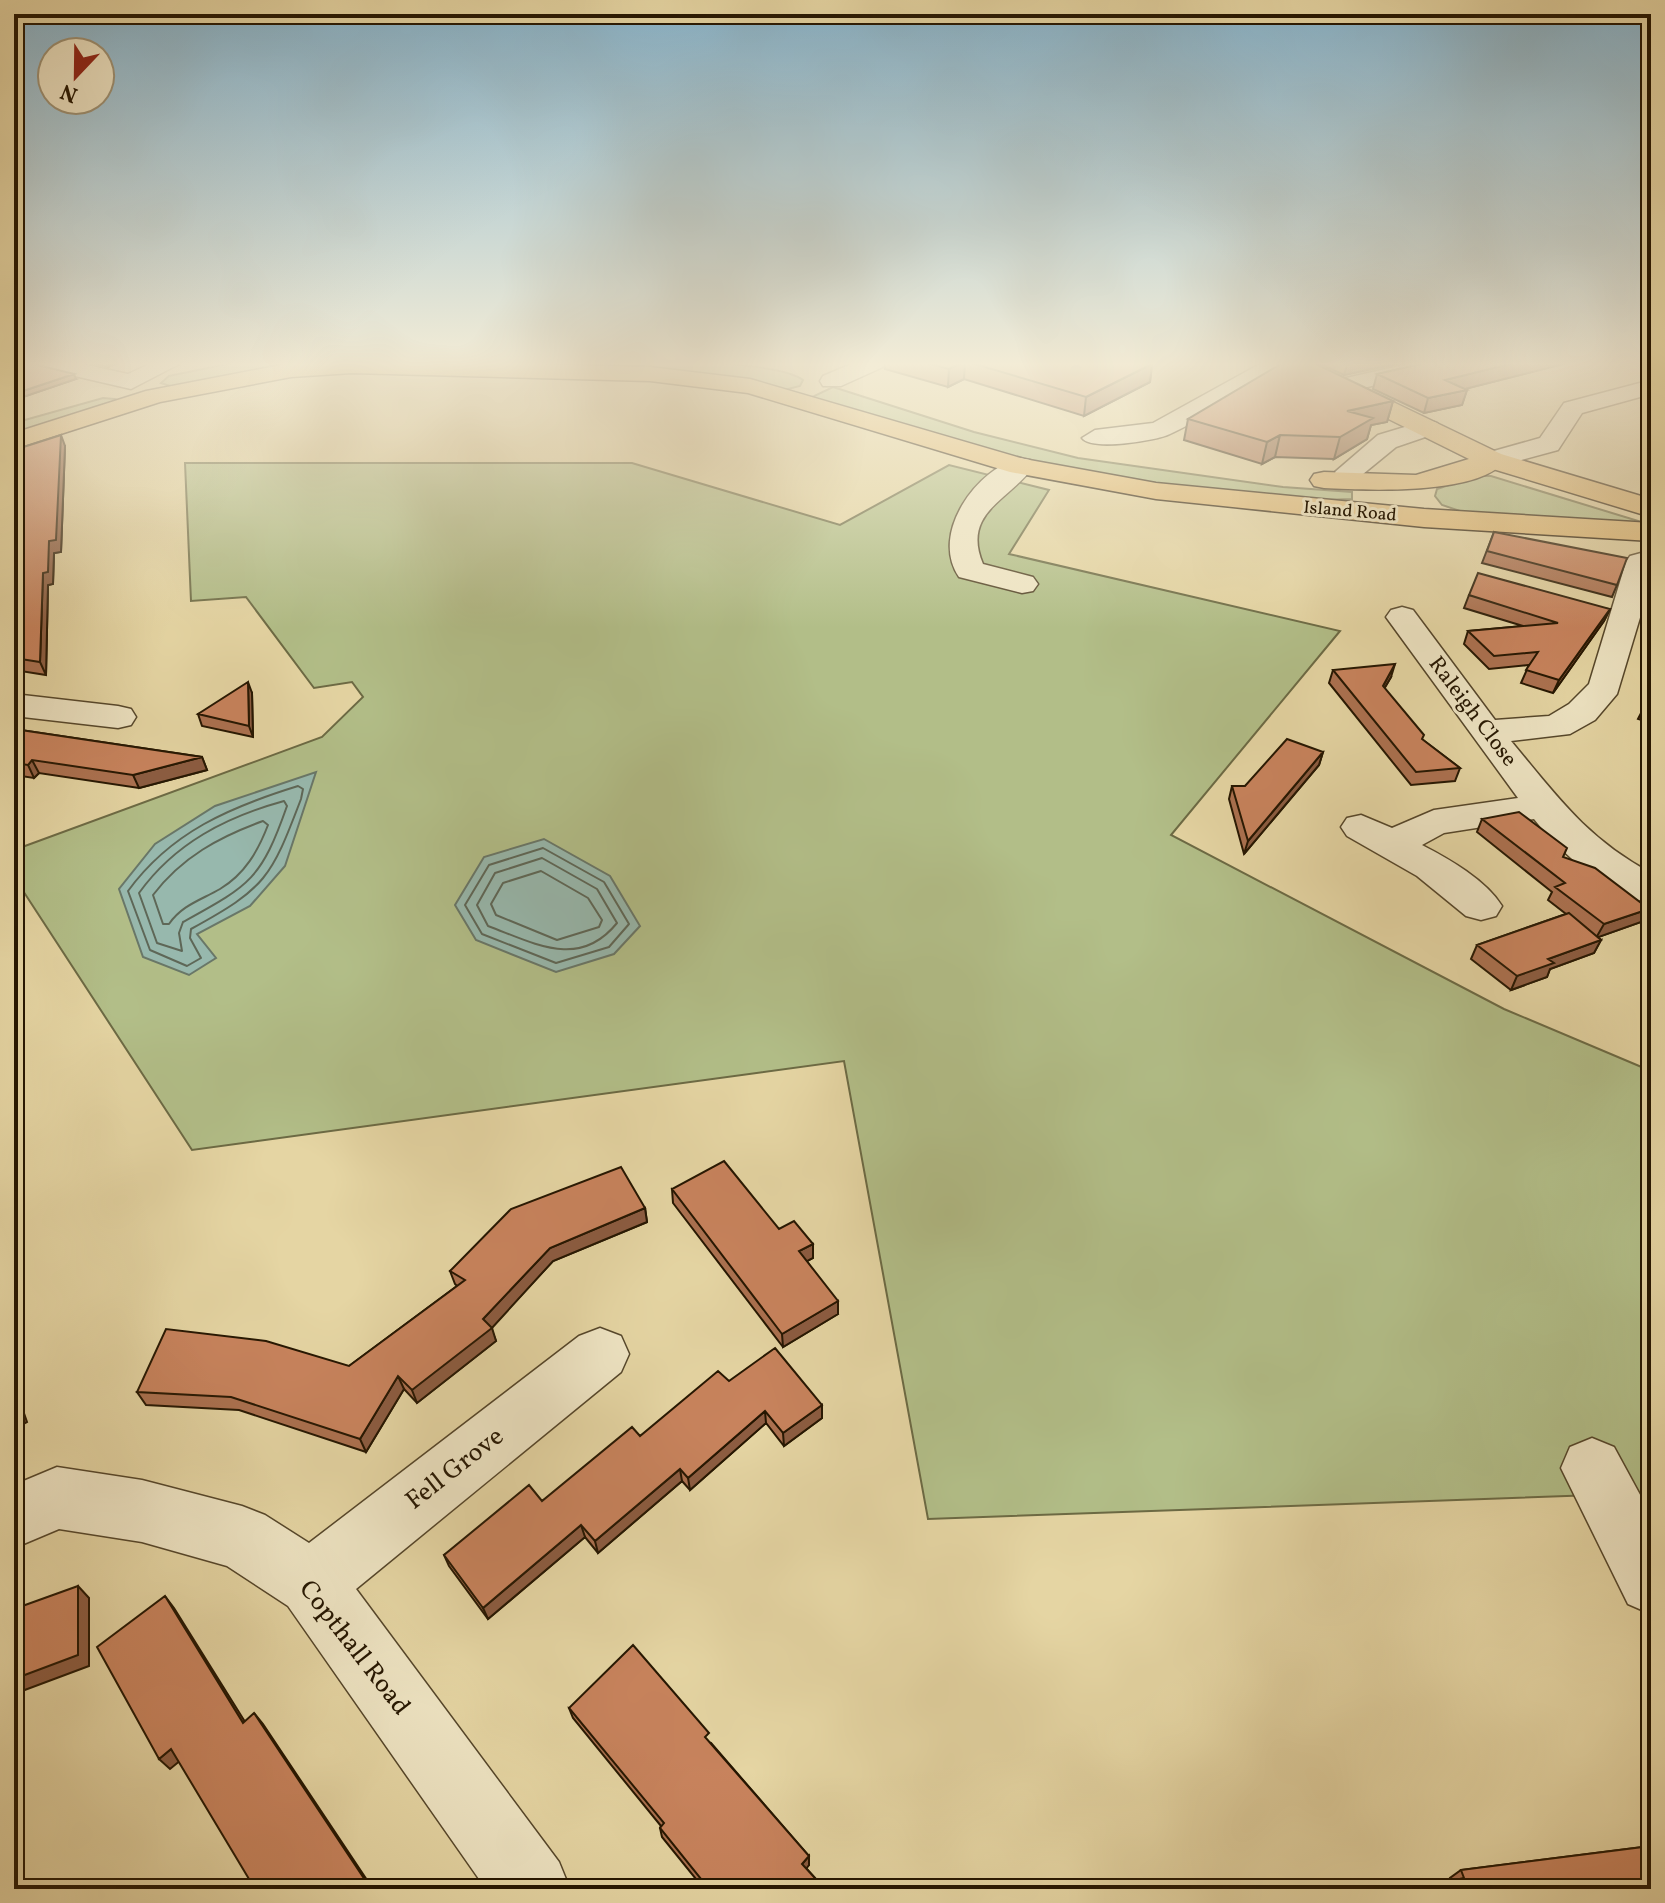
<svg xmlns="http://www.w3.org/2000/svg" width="1665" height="1903" font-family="Vollkorn,serif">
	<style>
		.green { fill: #b2be88; stroke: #6c6a44; stroke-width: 2 }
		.water { fill: #97b8ad; stroke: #697768; stroke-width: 2 }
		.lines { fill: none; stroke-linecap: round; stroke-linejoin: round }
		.shore { stroke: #5e6757; stroke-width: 2 }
		.minor-casing { stroke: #55462a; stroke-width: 3 }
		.major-casing { stroke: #251601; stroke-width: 3 }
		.highway-casing { stroke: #251601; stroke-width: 3 }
		.minor { fill: #eee4c3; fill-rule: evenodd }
		.major { fill: #e2ba72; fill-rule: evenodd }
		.highway { fill: #e2ba72; fill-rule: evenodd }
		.wall { fill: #ac7150; stroke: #251601; stroke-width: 2 }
		.shaded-wall { fill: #8c5c41; stroke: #251601; stroke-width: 2 }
		.building { fill: #c8835d; stroke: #251601; stroke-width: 2 }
		.labels { text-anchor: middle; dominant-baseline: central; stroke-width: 6; stroke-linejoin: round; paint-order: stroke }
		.far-street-label { font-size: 18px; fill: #251601; stroke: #eee4c3 }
		.street-label { font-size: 22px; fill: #251601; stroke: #eee4c3 }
		.near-street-label { font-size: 26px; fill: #251601; stroke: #eee4c3 }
	</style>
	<rect width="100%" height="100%" fill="#e5d5a3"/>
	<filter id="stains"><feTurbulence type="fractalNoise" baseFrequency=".0025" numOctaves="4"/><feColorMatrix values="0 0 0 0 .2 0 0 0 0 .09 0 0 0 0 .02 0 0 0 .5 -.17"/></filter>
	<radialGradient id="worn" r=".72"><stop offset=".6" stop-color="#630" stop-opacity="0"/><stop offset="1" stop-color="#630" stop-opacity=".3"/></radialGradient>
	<path class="green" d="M 237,362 L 435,362 L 347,362 L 260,371 L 173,387 L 161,383 L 169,376 Z
		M 469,362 C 527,362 766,352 803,380 L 800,386 L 784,390 L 468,365 Z
		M 833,387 L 974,432 L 1078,458 L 1283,487 L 1352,492 L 1352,499 L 1290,501 L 1147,486 L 1026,463 L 810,398 Z
		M 103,398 L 115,399 L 109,407 L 14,435 L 14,423 Z
		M 185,463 L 632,463 L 840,525 L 949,465 L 1049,490 L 1009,554 L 1340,631 L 1171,835 L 1504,1009 L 1651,1071 L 1651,1493 L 928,1519 L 844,1061 L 192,1150 L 14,877 L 14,850 L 322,737 L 363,697 L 352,682 L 314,688 L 246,597 L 191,601 Z
		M 1476,476 L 1491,476 L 1648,524 L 1466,513 L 1442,505 L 1435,496 L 1437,489 Z"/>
	<path class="water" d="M 316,772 L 285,866 L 250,906 L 197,934 L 216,958 L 189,975 L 143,957 L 119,889 L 155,844 L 215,806 Z
		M 544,839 L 610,876 L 640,926 L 614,954 L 556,972 L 476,940 L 455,905 L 484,857 Z"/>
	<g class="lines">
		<path class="shore" d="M 298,786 L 303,789 L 301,799 C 271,878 266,888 191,929 L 190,938 L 201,958 L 187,966 L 150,950 L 128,891 C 171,832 230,807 298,786 Z
			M 284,801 L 287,806 C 261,880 250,885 183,922 L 179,933 L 182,951 L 157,943 L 139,893 C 175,843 226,817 284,801 Z
			M 263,821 L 268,825 C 258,851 245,874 220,889 C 201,900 182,905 169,924 L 163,924 L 153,895 C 182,857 219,837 263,821 Z
			M 543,848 L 604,882 L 629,924 L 609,947 L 556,963 L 482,934 L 465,905 L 489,865 Z
			M 542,858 L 597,889 L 617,923 C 579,970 534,943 488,926 L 477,905 L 495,873 Z
			M 541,871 L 588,898 L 602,920 L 599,927 L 557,940 L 496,915 L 491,904 L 503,883 Z"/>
		<defs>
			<path id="minor" d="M 32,362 L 73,362 L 128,374 L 154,362 L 183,362 L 131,389 L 36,367 Z
				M 856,362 L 887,362 L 883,367 L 841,386 L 823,386 L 820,381 L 823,376 Z
				M 1271,362 L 1306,363 L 1302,368 C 1253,380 1216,413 1170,434 C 1156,441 1091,451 1082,438 L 1095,430 L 1153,423 L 1258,365 Z
				M 1416,362 L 1456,362 L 1452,367 L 1342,393 L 1330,386 L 1333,381 Z
				M 1651,380 L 1651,394 L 1582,413 L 1558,450 L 1492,468 L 1483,466 L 1479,460 L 1483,454 L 1540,438 L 1564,403 Z
				M 1428,420 L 1437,423 L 1441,428 L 1437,433 L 1396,447 L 1363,474 L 1366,482 L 1362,488 L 1342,488 L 1335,472 L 1378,435 Z
				M 1020,458 L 1030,460 L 1034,466 C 1010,500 961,512 983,564 L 1033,577 L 1038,584 L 1033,591 L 1022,593 L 959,577 C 929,533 978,468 1020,458 Z
				M 1641,553 L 1651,555 L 1651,581 L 1617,694 L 1595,720 L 1570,734 L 1511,741 C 1557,796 1586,838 1651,873 L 1651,904 C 1604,891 1564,856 1534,819 L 1444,833 L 1422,845 C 1449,859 1486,880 1502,906 L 1496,916 L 1481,920 L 1466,916 L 1417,876 L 1347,836 L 1341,827 L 1347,818 L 1361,815 L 1392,828 L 1434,810 L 1518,798 L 1386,617 L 1391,610 L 1402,607 L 1413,610 L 1495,720 L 1549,716 L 1569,704 L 1589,684 L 1626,562 L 1630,556 Z
				M 14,694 L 118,706 L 131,709 L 136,717 L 131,725 L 118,728 L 14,716 Z
				M 600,1328 L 621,1336 L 629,1354 L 621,1372 L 356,1589 L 559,1862 L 570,1889 L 486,1889 L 288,1606 L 227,1566 L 142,1542 L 59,1529 L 14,1548 L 14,1485 L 57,1467 L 142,1480 L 242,1506 L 265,1515 L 309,1543 L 579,1336 Z
				M 1592,1438 L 1614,1447 L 1651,1515 L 1651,1614 L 1628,1604 L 1561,1468 L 1570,1447 Z"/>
			<path id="major" d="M 451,362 L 650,367 L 750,379 L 1024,459 L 1156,483 L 1424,509 L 1651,523 L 1651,541 L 1424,527 L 1156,499 L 1010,472 L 748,393 L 650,381 L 352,373 L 291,377 L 160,402 L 14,449 L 14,433 L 146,391 L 291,363 Z
				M 1492,452 L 1501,454 L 1505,460 C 1481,496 1364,490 1324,488 L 1314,486 L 1310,480 L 1314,474 L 1324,472 L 1416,475 Z"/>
			<path id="highway" d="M 1280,362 L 1310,362 L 1501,454 L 1651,499 L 1651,517 L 1483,466 L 1284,367 Z"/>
		</defs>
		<use href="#minor" class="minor-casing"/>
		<use href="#major" class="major-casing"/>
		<use href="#highway" class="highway-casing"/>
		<use href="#minor" class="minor"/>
		<use href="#major" class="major"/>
		<use href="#highway" class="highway"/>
	</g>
	<path class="wall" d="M 14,362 L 33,364 L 76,379 L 23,397 L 14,395 Z
		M 85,362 L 121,362 L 108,367 Z
		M 885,362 L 1144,362 L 1152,364 L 1150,382 L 1084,416 L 964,379 L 948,387 L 885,369 Z
		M 1316,362 L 1404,362 L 1344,375 Z
		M 1430,362 L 1571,362 L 1464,389 L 1467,390 L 1462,405 L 1424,413 L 1373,389 L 1377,374 Z
		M 1393,401 L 1387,422 L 1371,425 L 1367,439 L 1334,459 L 1275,457 L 1262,464 L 1184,440 L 1188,419 Z
		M 65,446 L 61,552 L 54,553 L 53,584 L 48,585 L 46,675 L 14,670 L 14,450 Z
		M 1494,532 L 1617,585 L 1612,597 L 1482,563 Z
		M 1469,595 L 1610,609 L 1604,621 L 1553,693 L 1521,683 L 1529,665 L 1489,669 L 1464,644 L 1468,631 L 1523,626 L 1464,608 Z
		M 1333,670 L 1391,677 L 1384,689 L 1423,740 L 1460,768 L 1455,781 L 1411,785 L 1329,683 Z
		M 252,693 L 253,737 L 202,726 L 198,714 Z
		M 1651,694 L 1651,723 L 1638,719 Z
		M 14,729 L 202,757 L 207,770 L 139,788 L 39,773 L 34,778 L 14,775 Z
		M 1323,752 L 1319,765 L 1244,854 L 1229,799 L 1232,786 L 1245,786 Z
		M 1482,819 L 1563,857 L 1641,922 L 1598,937 L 1601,940 L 1594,953 L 1550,969 L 1547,977 L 1511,990 L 1471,959 L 1477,945 L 1566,914 L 1548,900 L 1552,892 L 1477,832 Z
		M 672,1189 L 779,1229 L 813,1244 L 813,1258 L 807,1261 L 838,1314 L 783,1347 L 673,1203 Z
		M 645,1208 L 647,1222 L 553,1261 L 491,1328 L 496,1341 L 417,1403 L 404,1389 L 366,1452 L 239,1410 L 146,1405 L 137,1392 L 349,1366 L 457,1286 L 455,1284 L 450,1271 Z
		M 729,1381 L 822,1405 L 822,1418 L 784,1446 L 766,1423 L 690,1490 L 682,1481 L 598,1553 L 585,1537 L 488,1619 L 449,1566 L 444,1555 L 542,1501 L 640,1436 Z
		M 569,1708 L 711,1743 L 809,1856 L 809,1865 L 806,1868 L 825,1889 L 704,1889 L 662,1837 L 660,1828 L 661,1826 L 573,1718 Z
		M 1651,1846 L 1451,1881 L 1450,1878 L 1461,1870 Z"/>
	<path class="shaded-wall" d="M 107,362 L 121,362 L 108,367 Z
		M 963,362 L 965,362 L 964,379 L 948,387 L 949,369 Z
		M 1348,362 L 1404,362 L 1344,375 Z
		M 1518,362 L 1571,362 L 1441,395 L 1445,380 Z
		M 1152,364 L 1150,382 L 1084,416 L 1086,397 Z
		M 74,374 L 76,379 L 23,397 L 20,392 Z
		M 1467,390 L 1462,405 L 1424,413 L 1428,398 Z
		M 1393,401 L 1387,422 L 1371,425 L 1367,439 L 1334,459 L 1347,411 Z
		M 61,435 L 65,446 L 61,552 L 54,553 L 53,584 L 48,585 L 46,675 L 40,662 L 43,573 L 49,541 Z
		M 1280,435 L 1275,457 L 1262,464 L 1267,442 Z
		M 1610,609 L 1604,621 L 1553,693 L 1559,680 Z
		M 1395,664 L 1391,677 L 1378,699 L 1383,686 Z
		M 248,682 L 252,693 L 253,737 L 249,726 Z
		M 1323,752 L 1319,765 L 1244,854 L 1248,841 Z
		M 202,757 L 207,770 L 139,788 L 133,775 Z
		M 32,760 L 39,773 L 34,778 L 28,765 Z
		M 1649,909 L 1641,922 L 1596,938 L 1604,924 Z
		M 1601,940 L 1594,953 L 1550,969 L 1547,977 L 1511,990 L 1517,976 L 1548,959 Z
		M 645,1208 L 647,1222 L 553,1261 L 491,1329 L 492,1328 L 496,1341 L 417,1403 L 412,1390 L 483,1319 L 550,1248 Z
		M 813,1244 L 813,1258 L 800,1265 L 799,1251 Z
		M 838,1301 L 838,1314 L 783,1347 L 782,1334 Z
		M 398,1376 L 404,1389 L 366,1452 L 360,1439 Z
		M 14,1384 L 27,1422 L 14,1429 Z
		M 822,1405 L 822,1418 L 784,1446 L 783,1433 Z
		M 765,1411 L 766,1423 L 690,1490 L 688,1478 Z
		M 680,1469 L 682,1481 L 598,1553 L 595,1541 Z
		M 581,1525 L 585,1537 L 488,1619 L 483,1608 Z
		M 78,1586 L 89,1598 L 89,1666 L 14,1694 L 14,1679 Z
		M 165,1596 L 174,1608 L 252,1733 L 243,1723 Z
		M 254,1713 L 263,1724 L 373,1889 L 371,1889 Z
		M 171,1749 L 181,1760 L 170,1769 L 159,1759 Z
		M 809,1856 L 809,1865 L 803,1873 L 802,1864 Z"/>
	<path class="building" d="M 14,362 L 32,362 L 33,364 L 74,374 L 20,392 L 14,390 Z
		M 923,362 L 963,362 L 949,369 Z
		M 968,362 L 1144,362 L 1152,364 L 1086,397 Z
		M 1284,362 L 1312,362 L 1393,401 L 1347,411 L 1373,418 L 1340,437 L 1280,435 L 1267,442 L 1188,419 Z
		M 1430,362 L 1518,362 L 1445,380 L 1467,390 L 1428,398 L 1377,374 Z
		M 61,435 L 56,540 L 49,541 L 48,572 L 43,573 L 40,662 L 14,658 L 14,450 Z
		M 1494,532 L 1627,558 L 1617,585 L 1487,551 Z
		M 1478,573 L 1610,609 L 1559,680 L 1526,670 L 1538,652 L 1494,656 L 1468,631 L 1558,623 L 1469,595 Z
		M 1395,664 L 1383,686 L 1424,735 L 1422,739 L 1460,768 L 1416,772 L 1333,670 Z
		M 248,682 L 249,726 L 198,714 Z
		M 1651,694 L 1651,708 L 1644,706 Z
		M 14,729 L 202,757 L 133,775 L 32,760 L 28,765 L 14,763 Z
		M 1287,739 L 1323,752 L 1248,841 L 1232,786 L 1245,786 Z
		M 1519,812 L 1567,848 L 1563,857 L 1595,868 L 1649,909 L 1604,924 L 1555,887 L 1565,883 L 1482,819 Z
		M 1569,913 L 1601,940 L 1548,959 L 1554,963 L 1517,976 L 1477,945 Z
		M 724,1161 L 779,1229 L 794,1221 L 813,1244 L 799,1251 L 838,1301 L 782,1334 L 672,1189 Z
		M 621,1167 L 645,1208 L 550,1248 L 483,1319 L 492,1328 L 412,1390 L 398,1376 L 360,1439 L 231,1397 L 137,1392 L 166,1329 L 266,1341 L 349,1366 L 465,1280 L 450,1271 L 511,1209 Z
		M 775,1348 L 822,1405 L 783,1433 L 765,1411 L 688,1478 L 680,1469 L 595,1541 L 581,1525 L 483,1608 L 444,1555 L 529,1485 L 542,1501 L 632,1427 L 640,1436 L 718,1371 L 729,1381 Z
		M 78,1586 L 78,1655 L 14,1679 L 14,1609 Z
		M 165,1596 L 243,1723 L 254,1713 L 371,1889 L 255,1889 L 171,1749 L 159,1759 L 97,1647 Z
		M 633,1645 L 709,1733 L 705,1737 L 809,1856 L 802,1864 L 825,1889 L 709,1889 L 660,1828 L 664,1823 L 569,1708 Z
		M 1651,1846 L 1651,1889 L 1415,1889 L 1464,1878 L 1461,1870 Z"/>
	<linearGradient id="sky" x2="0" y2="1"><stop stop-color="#87b6d0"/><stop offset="0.58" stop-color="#f3ecd6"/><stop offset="1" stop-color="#f3ecd6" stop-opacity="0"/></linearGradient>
	<rect width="1665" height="628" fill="url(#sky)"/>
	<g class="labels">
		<g class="far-street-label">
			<text transform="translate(1350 512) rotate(5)">Island Road</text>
		</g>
		<g class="street-label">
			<text transform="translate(1472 712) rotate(53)">Raleigh Close</text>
		</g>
		<g class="near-street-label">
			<text transform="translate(455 1469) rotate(-38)">Fell Grove</text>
			<text transform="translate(354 1648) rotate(52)">Copthall Road</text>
		</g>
	</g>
	<rect width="1665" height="1903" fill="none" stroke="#e5d5a3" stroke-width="48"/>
	<rect x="16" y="16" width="1633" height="1871" fill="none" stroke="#251601" stroke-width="4"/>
	<rect x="24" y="24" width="1617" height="1855" fill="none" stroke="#251601" stroke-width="2"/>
	<g transform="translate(76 76) rotate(202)"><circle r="38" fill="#eee4c3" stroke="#9e9275" stroke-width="2"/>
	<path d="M0-6L14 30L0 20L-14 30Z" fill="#8f2418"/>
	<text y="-12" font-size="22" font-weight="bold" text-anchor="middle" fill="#251601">N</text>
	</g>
	<rect width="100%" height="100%" filter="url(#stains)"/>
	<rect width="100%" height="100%" fill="url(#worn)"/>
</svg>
